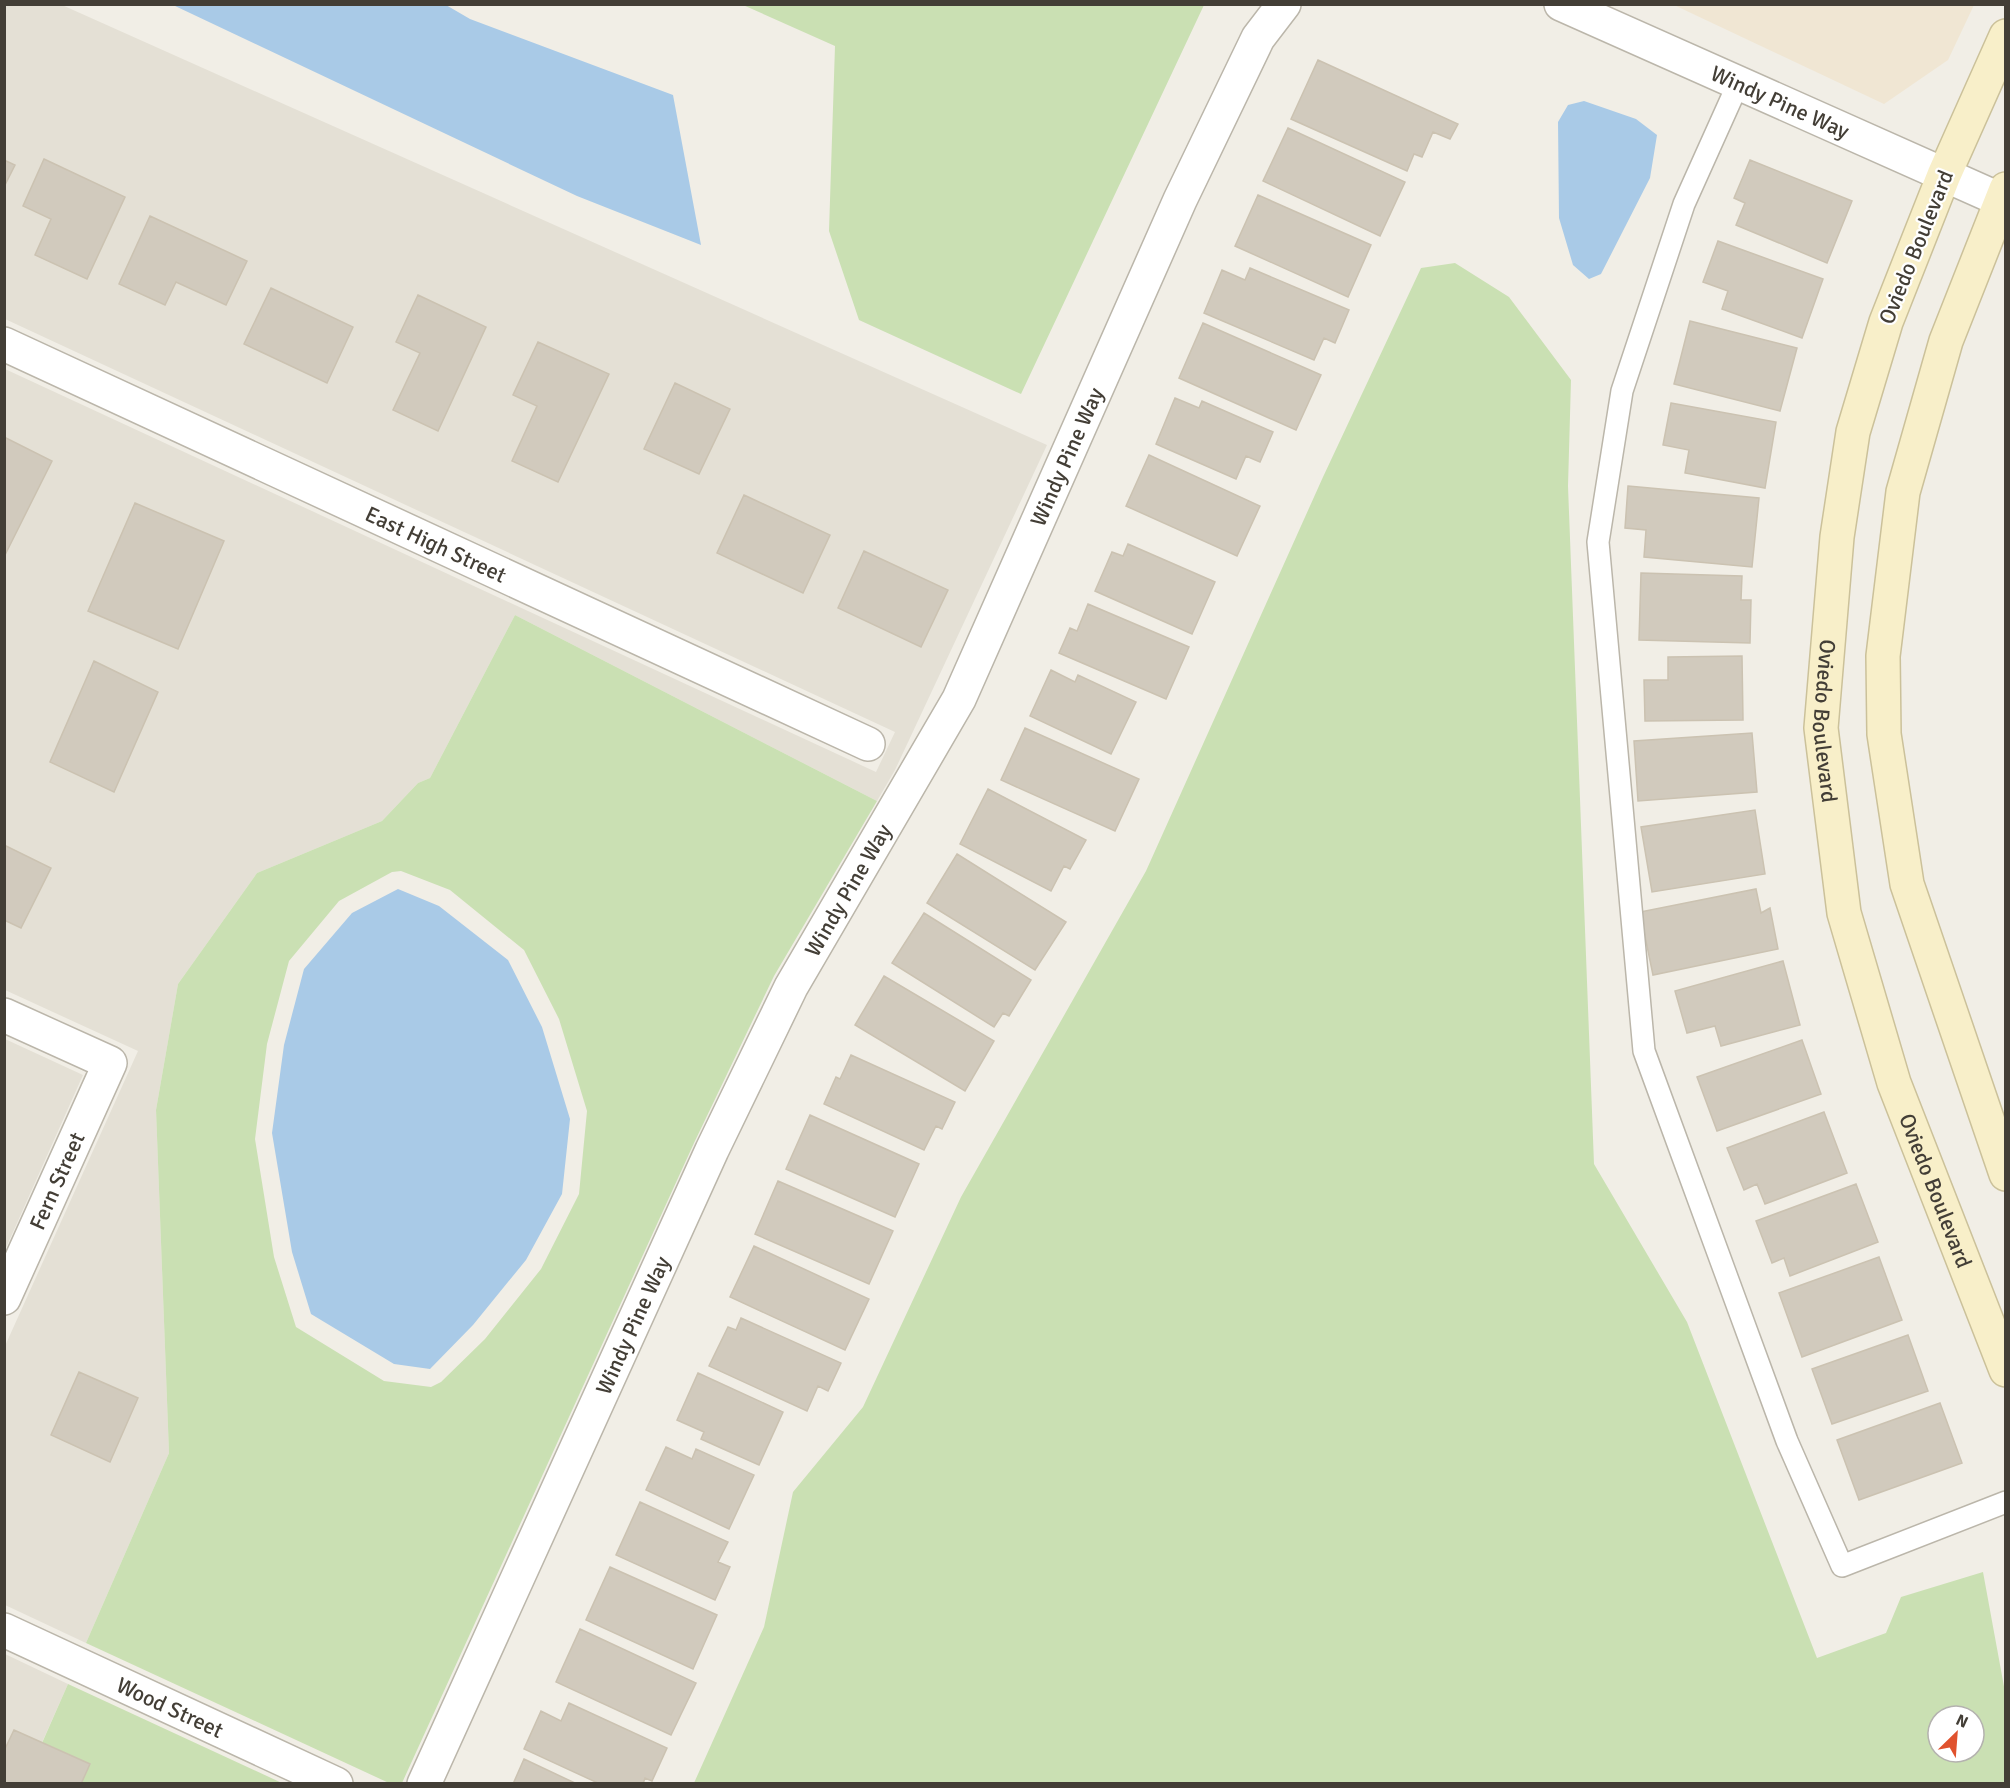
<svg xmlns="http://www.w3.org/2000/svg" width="2010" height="1788" font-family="Signika,sans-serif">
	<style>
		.residential { fill: #e4e0d5 }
		.commercial { fill: #f0e6d3 }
		.green { fill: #cae0b3; fill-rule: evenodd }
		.water { fill: #a9cae7 }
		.building { fill: #d1cabd; stroke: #cbc2b1; stroke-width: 1.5 }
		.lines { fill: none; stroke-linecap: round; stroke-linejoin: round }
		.lane-casing { stroke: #bbb6aa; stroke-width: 24 }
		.street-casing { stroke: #bbb6aa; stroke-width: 36 }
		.secondary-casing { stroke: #cbc19a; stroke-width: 36 }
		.lane { stroke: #fff; stroke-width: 21 }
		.street { stroke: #fff; stroke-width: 33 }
		.secondary { stroke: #f8efc9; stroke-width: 33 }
		.labels { text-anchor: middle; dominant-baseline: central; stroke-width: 4.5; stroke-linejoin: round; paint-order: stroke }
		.street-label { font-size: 22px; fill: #433e36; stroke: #fff }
	</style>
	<rect width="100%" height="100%" fill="#f1eee6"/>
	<path class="residential" d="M 5,5 L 62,5 L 1047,445 L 895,770 L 877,801 L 515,615 L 430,778 L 418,783 L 382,821 L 257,873 L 178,984 L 156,1110 L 169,1453 L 86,1643 L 5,1605 L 5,1346 L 138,1051 L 5,990 L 5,369 L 876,772 L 895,732 L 5,319 Z
		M 5,1039 L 83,1075 L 5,1250 Z
		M 5,1654 L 68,1684 L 24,1783 L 5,1784 Z"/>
	<path class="commercial" d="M 1674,5 L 1974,5 L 1948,60 L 1884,104 Z"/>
	<path class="green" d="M 743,5 L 1204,5 L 1021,394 L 859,320 L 829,231 L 835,46 Z
		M 1455,263 L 1509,297 L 1571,380 L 1568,486 L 1594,1164 L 1687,1322 L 1817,1658 L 1886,1633 L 1901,1597 L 1983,1572 L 2005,1692 L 2005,1783 L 694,1783 L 764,1627 L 793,1492 L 863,1407 L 961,1197 L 1146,871 L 1323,477 L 1421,268 ZM 1938,1716 L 1974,1716 L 1974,1752 L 1938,1752 Z
		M 515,615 L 877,801 L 774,976 L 694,1143 L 402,1783 L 389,1783 L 86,1643 L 169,1453 L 156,1110 L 178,984 L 257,873 L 382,821 L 418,783 L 430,778 ZM 401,871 L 450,890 L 524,950 L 559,1019 L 587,1111 L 579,1194 L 541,1269 L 485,1339 L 441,1382 L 431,1387 L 384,1381 L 296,1327 L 274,1257 L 255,1139 L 267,1044 L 289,961 L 339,901 L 392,872 Z
		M 68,1684 L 282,1783 L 24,1784 Z"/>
	<path class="water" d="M 173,5 L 446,5 L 470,19 L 673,95 L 701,245 L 577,196 Z
		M 1584,101 L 1636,119 L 1657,135 L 1650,178 L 1601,274 L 1589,279 L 1573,265 L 1559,218 L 1558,122 L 1568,105 Z
		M 398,889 L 439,906 L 508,960 L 542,1027 L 570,1119 L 562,1194 L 526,1260 L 473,1325 L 430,1369 L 394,1364 L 311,1314 L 292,1252 L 272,1133 L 284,1045 L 304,969 L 352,913 Z"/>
	<path class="building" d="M 1318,60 L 1458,124 L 1450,139 L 1433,132 L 1422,157 L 1414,154 L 1407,171 L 1291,119 Z
		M 1288,128 L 1405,182 L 1380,236 L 1263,181 Z
		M 44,159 L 125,197 L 87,279 L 35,255 L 51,219 L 23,206 Z
		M 4,160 L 15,165 L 4,187 Z
		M 1750,160 L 1852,201 L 1827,263 L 1736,225 L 1745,203 L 1734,198 Z
		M 1258,195 L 1371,245 L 1348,297 L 1235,246 Z
		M 150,216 L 247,261 L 226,305 L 176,282 L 165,305 L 119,284 Z
		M 1718,241 L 1823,279 L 1802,338 L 1722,309 L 1728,291 L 1703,282 Z
		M 1250,268 L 1349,310 L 1335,343 L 1324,338 L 1314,360 L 1204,313 L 1222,270 L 1245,280 Z
		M 271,288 L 353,327 L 327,383 L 244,344 Z
		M 418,295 L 486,327 L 438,431 L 393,410 L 420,353 L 396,342 Z
		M 1690,321 L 1797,348 L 1780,411 L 1674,384 Z
		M 1203,323 L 1321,375 L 1296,430 L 1179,378 Z
		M 538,342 L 609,374 L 558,482 L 512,461 L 537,406 L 513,395 Z
		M 675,383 L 730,409 L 699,474 L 644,449 Z
		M 1175,398 L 1199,408 L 1202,401 L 1273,432 L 1260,462 L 1246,456 L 1236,479 L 1156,444 Z
		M 1671,403 L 1776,422 L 1765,488 L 1685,473 L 1689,450 L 1663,445 Z
		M 4,437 L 52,461 L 4,557 Z
		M 1149,455 L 1260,506 L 1237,556 L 1126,506 Z
		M 1628,486 L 1759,498 L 1752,567 L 1644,557 L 1646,530 L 1625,528 Z
		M 744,495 L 830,535 L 803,593 L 717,553 Z
		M 135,503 L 224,541 L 178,649 L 88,611 Z
		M 1128,544 L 1215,582 L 1192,634 L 1095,591 L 1112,552 L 1123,556 Z
		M 864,551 L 948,590 L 921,647 L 838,608 Z
		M 1641,573 L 1742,576 L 1741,600 L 1751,600 L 1750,643 L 1639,640 Z
		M 1088,604 L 1189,647 L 1166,699 L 1059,653 L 1070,628 L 1077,631 Z
		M 1742,656 L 1743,720 L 1645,721 L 1644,680 L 1668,680 L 1668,657 Z
		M 94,661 L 158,692 L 114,792 L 50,762 Z
		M 1051,670 L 1075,682 L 1078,675 L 1136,702 L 1111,754 L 1030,716 Z
		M 1025,728 L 1139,779 L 1115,831 L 1001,780 Z
		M 1752,733 L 1757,792 L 1638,801 L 1634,741 Z
		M 988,789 L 1086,840 L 1070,869 L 1064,866 L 1051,891 L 960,844 Z
		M 1755,810 L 1765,874 L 1652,892 L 1641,827 Z
		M 4,845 L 51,868 L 21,928 L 4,920 Z
		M 957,854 L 1066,922 L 1035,970 L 927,903 Z
		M 1756,889 L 1761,913 L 1770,908 L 1778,949 L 1653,975 L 1640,912 Z
		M 924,913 L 1031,980 L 1009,1016 L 1003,1013 L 994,1027 L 892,963 Z
		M 1783,961 L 1800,1025 L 1721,1046 L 1715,1026 L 1687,1033 L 1675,991 Z
		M 884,976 L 994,1041 L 965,1091 L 855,1025 Z
		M 1802,1040 L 1821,1094 L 1717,1131 L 1697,1077 Z
		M 851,1055 L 955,1102 L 942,1129 L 936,1126 L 924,1150 L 824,1104 L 836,1077 L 840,1079 Z
		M 1824,1112 L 1847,1173 L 1765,1204 L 1757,1184 L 1744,1190 L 1727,1148 Z
		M 810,1115 L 919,1164 L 895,1217 L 786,1169 Z
		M 778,1181 L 893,1231 L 869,1284 L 755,1234 Z
		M 1856,1184 L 1878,1242 L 1790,1276 L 1784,1258 L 1772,1263 L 1756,1221 Z
		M 754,1246 L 869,1299 L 845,1350 L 730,1297 Z
		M 1879,1257 L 1902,1320 L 1802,1357 L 1779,1293 Z
		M 741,1318 L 841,1363 L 828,1391 L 818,1386 L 807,1411 L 709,1366 L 728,1327 L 736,1330 Z
		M 1908,1335 L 1928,1391 L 1832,1424 L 1812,1369 Z
		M 79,1372 L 138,1398 L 110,1462 L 51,1435 Z
		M 698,1373 L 783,1412 L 759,1465 L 701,1439 L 704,1432 L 677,1420 Z
		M 1940,1403 L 1962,1463 L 1859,1500 L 1837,1440 Z
		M 666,1447 L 692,1459 L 696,1449 L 754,1475 L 729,1529 L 646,1490 Z
		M 640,1502 L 728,1542 L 718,1562 L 730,1567 L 715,1600 L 616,1555 Z
		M 610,1567 L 717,1615 L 693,1669 L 586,1620 Z
		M 580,1629 L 696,1683 L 671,1735 L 556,1682 Z
		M 569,1703 L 667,1748 L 652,1781 L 645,1778 L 643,1784 L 600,1784 L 524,1749 L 541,1711 L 561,1721 Z
		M 14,1730 L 90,1764 L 81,1784 L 4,1784 L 4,1751 Z
		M 524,1759 L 577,1784 L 513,1784 Z"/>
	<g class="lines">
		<defs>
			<path id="lane" d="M 1738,84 L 1684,204 L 1622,391 L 1598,542 L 1644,1051 L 1787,1441 L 1842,1566 L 2006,1502"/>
			<g id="street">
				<path id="s1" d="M 1561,4 L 2001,200"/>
				<path id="s2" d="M 4,344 L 868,744"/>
				<path d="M 4,1015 L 110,1063 L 4,1298"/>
				<path id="s3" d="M 4,1630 L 336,1784"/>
				<path id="s4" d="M 424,1784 L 712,1150 L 791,987 L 959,699 L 1180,200 L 1258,38 L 1284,4"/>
			</g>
			<g id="secondary">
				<path id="s5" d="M 2006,36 L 1944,175 L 1886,322 L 1853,432 L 1837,537 L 1821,728 L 1844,913 L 1894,1083 L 2006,1370"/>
				<path d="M 2006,189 L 1946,341 L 1903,492 L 1883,656 L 1884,734 L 1907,884 L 2006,1174"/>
			</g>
		</defs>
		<use href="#lane" class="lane-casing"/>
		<use href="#street" class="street-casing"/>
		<use href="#secondary" class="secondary-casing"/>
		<use href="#lane" class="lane"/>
		<use href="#street" class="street"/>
		<use href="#secondary" class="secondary"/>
	</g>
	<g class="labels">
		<g class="street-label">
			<text stroke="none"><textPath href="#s1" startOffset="240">Windy Pine Way</textPath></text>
			<text transform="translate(1916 247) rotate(-68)">Oviedo Boulevard</text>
			<text stroke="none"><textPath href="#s4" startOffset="1476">Windy Pine Way</textPath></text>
			<text stroke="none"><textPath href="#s2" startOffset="476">East High Street</textPath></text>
			<text stroke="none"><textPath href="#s5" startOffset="716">Oviedo Boulevard</textPath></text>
			<text stroke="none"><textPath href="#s4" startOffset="990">Windy Pine Way</textPath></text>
			<text transform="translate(57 1181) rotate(-66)">Fern Street</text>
			<text stroke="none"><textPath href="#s5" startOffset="1202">Oviedo Boulevard</textPath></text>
			<text stroke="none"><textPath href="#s4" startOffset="504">Windy Pine Way</textPath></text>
			<text stroke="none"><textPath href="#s3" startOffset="183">Wood Street</textPath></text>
		</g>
	</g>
	<rect width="2010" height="1788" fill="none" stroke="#433e36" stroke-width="12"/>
	<g transform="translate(1956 1734) rotate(25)"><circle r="28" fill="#ffffff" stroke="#b4b2af" stroke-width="1.5"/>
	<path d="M0-4.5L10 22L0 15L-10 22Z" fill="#e0522e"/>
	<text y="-9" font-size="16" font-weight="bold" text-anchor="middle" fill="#433e36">N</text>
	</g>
</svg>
